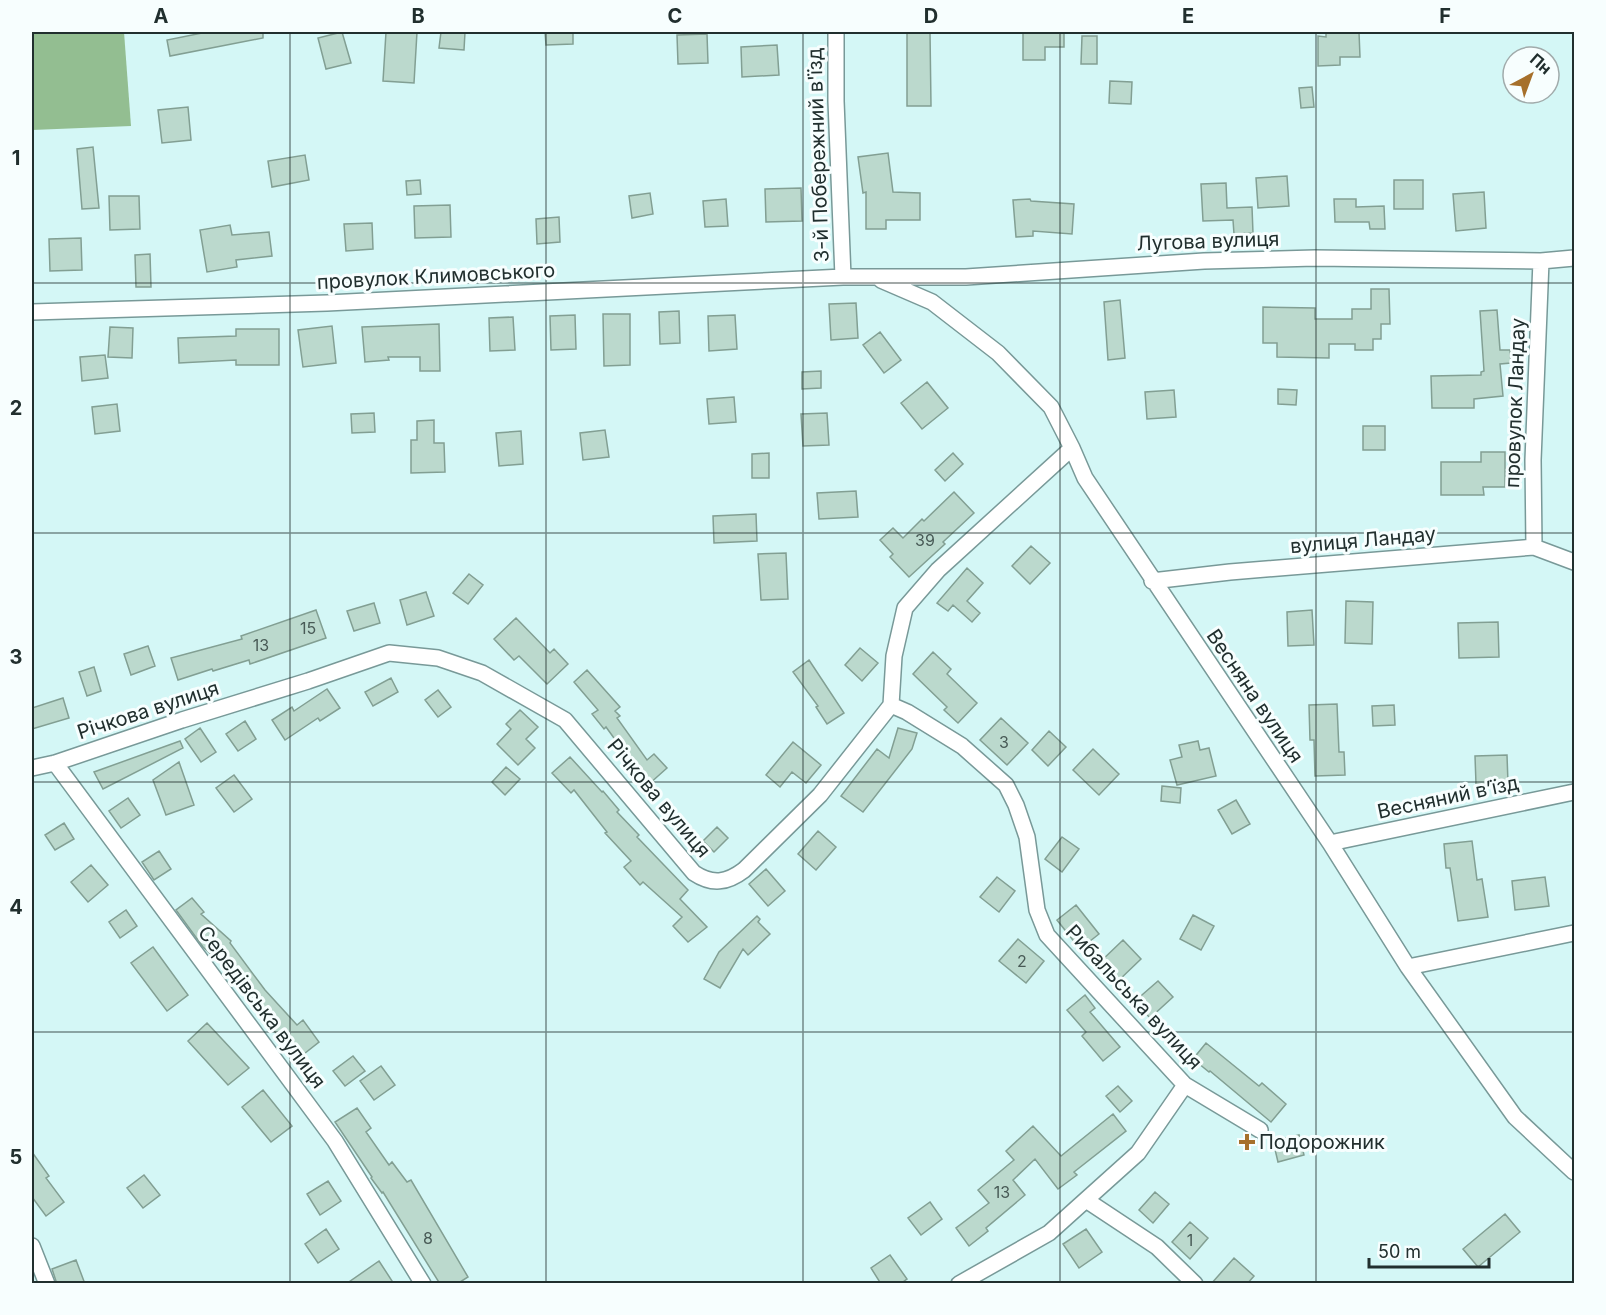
<svg xmlns="http://www.w3.org/2000/svg" width="1606" height="1315" font-family="Inter,sans-serif">
	<style>
		.forest { fill: #93be91 }
		.building { fill: #bbd9cd; stroke: #829f93; stroke-width: 1.5 }
		.lines { fill: none; stroke-linecap: round; stroke-linejoin: round }
		.minor-casing { stroke: #789998; stroke-width: 18 }
		.minor { stroke: #fff; stroke-width: 15 }
		.grid { fill: none; stroke: #212f2e; stroke-width: 1.5; stroke-opacity: 0.55 }
		.poi-dot { fill: #a6702b; stroke: #f7fefe; stroke-width: 2 }
		.labels { text-anchor: middle; dominant-baseline: central; stroke-width: 6; stroke-linejoin: round; paint-order: stroke }
		.number-label { font-size: 16px; fill: #485a56 }
		.street-label { font-size: 20px; fill: #212f2e; stroke: #f7fefe }
		.poi-label { font-size: 20px; fill: #212f2e; stroke: #f7fefe; text-anchor: start }
		.neatline { fill: none; stroke: #212f2e; stroke-width: 2 }
		.grid-label { font-size: 20px; text-anchor: middle; font-weight: bold; fill: #212f2e }
	</style>
	<rect width="100%" height="100%" fill="#d4f7f6"/>
	<path class="forest" d="M 32,32 L 124,32 L 131,126 L 32,130 Z"/>
	<path class="building" d="M 207,32 L 263,32 L 263,38 L 170,56 L 167,40 Z
		M 342,32 L 351,63 L 326,69 L 318,38 Z
		M 386,32 L 417,32 L 414,83 L 383,81 Z
		M 441,32 L 465,32 L 464,50 L 439,48 Z
		M 545,32 L 573,32 L 573,44 L 546,45 Z
		M 907,32 L 930,32 L 931,106 L 907,106 Z
		M 1023,32 L 1064,32 L 1064,47 L 1045,47 L 1045,60 L 1023,60 Z
		M 1326,32 L 1359,32 L 1360,57 L 1340,57 L 1340,65 L 1318,66 L 1318,36 L 1326,37 Z
		M 707,34 L 708,63 L 678,64 L 677,35 Z
		M 1082,36 L 1097,36 L 1097,64 L 1081,64 Z
		M 777,45 L 779,75 L 742,77 L 741,47 Z
		M 1110,81 L 1132,82 L 1131,104 L 1109,103 Z
		M 1312,87 L 1314,107 L 1301,108 L 1299,88 Z
		M 188,107 L 191,140 L 162,143 L 158,110 Z
		M 93,147 L 99,208 L 82,209 L 77,149 Z
		M 888,153 L 893,192 L 920,193 L 920,220 L 886,220 L 886,229 L 866,229 L 866,192 L 863,193 L 858,157 Z
		M 305,155 L 309,180 L 272,187 L 268,161 Z
		M 1287,176 L 1289,206 L 1258,208 L 1256,178 Z
		M 420,180 L 421,194 L 407,195 L 406,181 Z
		M 1394,180 L 1423,180 L 1423,209 L 1394,209 Z
		M 1226,183 L 1227,208 L 1252,207 L 1253,233 L 1234,234 L 1233,220 L 1203,221 L 1201,184 Z
		M 801,188 L 802,221 L 766,222 L 765,189 Z
		M 1484,192 L 1486,228 L 1456,231 L 1453,194 Z
		M 650,193 L 653,214 L 632,218 L 629,196 Z
		M 109,196 L 139,196 L 140,229 L 110,230 Z
		M 726,199 L 728,226 L 705,227 L 703,201 Z
		M 1030,199 L 1031,201 L 1074,204 L 1072,234 L 1033,231 L 1033,236 L 1016,237 L 1013,200 Z
		M 1334,199 L 1356,199 L 1356,207 L 1384,206 L 1385,229 L 1370,229 L 1369,222 L 1335,222 Z
		M 450,205 L 451,237 L 415,238 L 414,206 Z
		M 559,217 L 560,242 L 537,244 L 536,219 Z
		M 372,223 L 373,249 L 346,251 L 344,224 Z
		M 230,225 L 232,235 L 269,232 L 272,256 L 236,260 L 237,267 L 207,272 L 200,230 Z
		M 81,238 L 82,270 L 50,271 L 49,239 Z
		M 150,254 L 151,287 L 136,287 L 135,255 Z
		M 1371,289 L 1389,289 L 1390,324 L 1381,324 L 1381,339 L 1373,339 L 1373,350 L 1355,350 L 1355,344 L 1329,344 L 1329,358 L 1277,357 L 1277,343 L 1263,343 L 1263,307 L 1315,308 L 1315,319 L 1352,319 L 1352,309 L 1371,309 Z
		M 1120,300 L 1125,358 L 1108,360 L 1104,302 Z
		M 856,303 L 858,338 L 831,340 L 829,304 Z
		M 1497,310 L 1500,350 L 1510,350 L 1511,363 L 1500,364 L 1503,396 L 1474,399 L 1474,408 L 1432,408 L 1431,376 L 1481,375 L 1481,372 L 1484,371 L 1480,311 Z
		M 679,311 L 680,343 L 660,344 L 659,312 Z
		M 603,314 L 630,314 L 630,365 L 604,366 Z
		M 575,315 L 576,349 L 551,350 L 550,316 Z
		M 735,315 L 737,349 L 709,351 L 708,316 Z
		M 513,317 L 515,350 L 490,351 L 489,318 Z
		M 439,324 L 440,371 L 420,371 L 420,357 L 388,357 L 389,360 L 365,362 L 362,327 Z
		M 332,326 L 336,363 L 303,367 L 298,330 Z
		M 110,327 L 133,328 L 132,358 L 108,357 Z
		M 236,329 L 279,329 L 279,365 L 236,365 L 236,360 L 179,363 L 178,338 L 236,336 Z
		M 880,332 L 901,360 L 884,373 L 863,345 Z
		M 105,355 L 108,378 L 82,381 L 80,357 Z
		M 821,371 L 821,388 L 802,389 L 802,372 Z
		M 927,382 L 948,408 L 922,429 L 901,403 Z
		M 1278,389 L 1297,390 L 1296,405 L 1278,404 Z
		M 1174,390 L 1176,417 L 1147,419 L 1145,392 Z
		M 734,397 L 736,422 L 709,424 L 707,399 Z
		M 117,404 L 120,431 L 95,434 L 92,407 Z
		M 374,413 L 375,432 L 352,433 L 351,414 Z
		M 827,413 L 829,445 L 803,446 L 801,414 Z
		M 434,420 L 434,443 L 444,443 L 445,472 L 411,473 L 411,440 L 417,440 L 417,421 Z
		M 1363,426 L 1385,426 L 1385,450 L 1363,450 Z
		M 605,430 L 609,457 L 583,460 L 580,433 Z
		M 521,431 L 523,464 L 499,466 L 496,433 Z
		M 1481,452 L 1505,452 L 1505,487 L 1483,487 L 1484,495 L 1441,495 L 1441,462 L 1481,462 Z
		M 769,453 L 769,478 L 752,478 L 752,454 Z
		M 953,453 L 963,464 L 945,481 L 935,470 Z
		M 856,491 L 858,517 L 819,519 L 817,493 Z
		M 954,492 L 974,513 L 943,542 L 945,544 L 909,577 L 890,557 L 893,554 L 880,540 L 893,528 L 903,538 L 922,519 L 924,521 Z
		M 756,514 L 757,541 L 714,543 L 713,516 Z
		M 1031,546 L 1050,563 L 1030,584 L 1012,566 Z
		M 786,553 L 788,599 L 761,600 L 758,554 Z
		M 967,568 L 983,583 L 967,601 L 980,613 L 972,622 L 953,605 L 948,611 L 937,603 Z
		M 469,574 L 483,585 L 468,604 L 453,593 Z
		M 426,592 L 434,616 L 407,625 L 400,600 Z
		M 1346,601 L 1373,602 L 1372,644 L 1345,643 Z
		M 374,603 L 380,623 L 354,631 L 347,611 Z
		M 316,610 L 326,638 L 250,664 L 249,660 L 213,671 L 212,669 L 178,680 L 171,658 L 242,639 L 241,636 Z
		M 1312,610 L 1314,645 L 1288,646 L 1287,612 Z
		M 516,618 L 550,653 L 554,649 L 568,664 L 547,684 L 519,656 L 514,660 L 494,639 Z
		M 1498,622 L 1499,657 L 1459,658 L 1458,623 Z
		M 148,646 L 155,666 L 131,675 L 124,654 Z
		M 860,648 L 878,663 L 862,681 L 845,665 Z
		M 933,652 L 951,669 L 947,674 L 977,703 L 958,723 L 944,710 L 947,707 L 913,674 Z
		M 809,660 L 844,713 L 827,724 L 816,707 L 818,706 L 793,672 Z
		M 94,667 L 101,691 L 87,696 L 79,672 Z
		M 587,670 L 620,707 L 615,711 L 620,716 L 617,718 L 647,760 L 654,754 L 667,768 L 648,785 L 606,727 L 604,729 L 592,714 L 598,710 L 574,682 Z
		M 391,678 L 398,692 L 373,706 L 365,692 Z
		M 327,689 L 340,708 L 320,721 L 318,718 L 285,740 L 272,720 L 292,707 L 294,711 Z
		M 438,690 L 451,707 L 438,717 L 425,700 Z
		M 63,698 L 69,718 L 32,729 L 32,708 Z
		M 1337,704 L 1339,752 L 1344,752 L 1345,775 L 1315,776 L 1314,740 L 1310,740 L 1309,705 Z
		M 1394,705 L 1395,725 L 1373,726 L 1372,706 Z
		M 520,710 L 538,727 L 526,739 L 535,748 L 518,765 L 497,744 L 511,729 L 506,724 Z
		M 1001,718 L 1028,743 L 1007,765 L 980,740 Z
		M 245,721 L 256,739 L 238,751 L 226,734 Z
		M 200,728 L 216,752 L 201,762 L 185,739 Z
		M 898,728 L 917,733 L 912,749 L 863,812 L 841,796 L 877,749 L 889,758 Z
		M 1049,731 L 1066,747 L 1048,766 L 1032,750 Z
		M 180,741 L 183,748 L 103,789 L 94,772 Z
		M 1198,741 L 1200,750 L 1209,748 L 1216,776 L 1177,785 L 1170,760 L 1182,757 L 1179,745 Z
		M 793,742 L 821,765 L 806,783 L 792,772 L 780,787 L 766,775 Z
		M 1093,749 L 1119,774 L 1099,795 L 1073,770 Z
		M 1507,755 L 1508,783 L 1476,784 L 1475,756 Z
		M 570,757 L 602,792 L 603,791 L 619,810 L 617,812 L 639,835 L 637,837 L 688,890 L 680,899 L 707,927 L 688,942 L 673,926 L 682,917 L 643,882 L 640,885 L 624,867 L 631,861 L 605,833 L 607,832 L 574,790 L 571,793 L 552,773 Z
		M 179,762 L 194,805 L 166,815 L 153,780 Z
		M 506,767 L 520,779 L 505,795 L 492,782 Z
		M 234,775 L 252,799 L 234,812 L 216,788 Z
		M 1162,786 L 1181,788 L 1180,803 L 1161,801 Z
		M 128,798 L 140,815 L 121,828 L 109,811 Z
		M 1236,800 L 1250,824 L 1232,834 L 1218,810 Z
		M 64,823 L 74,839 L 55,850 L 45,835 Z
		M 717,827 L 728,838 L 714,852 L 703,841 Z
		M 818,831 L 836,847 L 816,870 L 798,854 Z
		M 1062,837 L 1079,849 L 1062,872 L 1045,859 Z
		M 1472,841 L 1477,880 L 1482,879 L 1488,917 L 1458,921 L 1450,868 L 1446,868 L 1444,844 Z
		M 159,851 L 171,869 L 154,880 L 142,862 Z
		M 91,865 L 108,885 L 88,902 L 71,882 Z
		M 766,869 L 785,891 L 768,906 L 749,884 Z
		M 997,877 L 1015,891 L 999,912 L 980,897 Z
		M 1545,877 L 1549,906 L 1515,910 L 1512,881 Z
		M 192,898 L 204,912 L 201,914 L 231,941 L 230,943 L 265,990 L 297,1025 L 303,1020 L 319,1042 L 295,1061 L 280,1038 L 223,969 L 225,967 L 203,947 L 176,910 Z
		M 1076,905 L 1099,934 L 1080,949 L 1057,920 Z
		M 126,910 L 137,926 L 120,938 L 109,922 Z
		M 1193,915 L 1214,926 L 1201,950 L 1180,939 Z
		M 757,916 L 760,919 L 758,922 L 770,934 L 748,955 L 743,949 L 720,988 L 704,979 L 719,952 Z
		M 1018,939 L 1044,961 L 1026,983 L 999,961 Z
		M 1123,940 L 1141,959 L 1115,984 L 1097,965 Z
		M 153,947 L 188,995 L 167,1011 L 131,963 Z
		M 1158,981 L 1173,997 L 1150,1018 L 1135,1001 Z
		M 1085,995 L 1095,1008 L 1090,1012 L 1120,1047 L 1103,1061 L 1082,1036 L 1086,1032 L 1067,1010 Z
		M 207,1023 L 249,1068 L 228,1085 L 188,1041 Z
		M 1206,1043 L 1259,1086 L 1262,1083 L 1286,1104 L 1271,1122 L 1210,1071 L 1209,1072 L 1193,1059 Z
		M 353,1056 L 365,1071 L 345,1086 L 333,1071 Z
		M 381,1066 L 395,1085 L 374,1100 L 360,1081 Z
		M 1118,1086 L 1132,1101 L 1120,1112 L 1106,1096 Z
		M 263,1090 L 292,1126 L 271,1142 L 242,1107 Z
		M 357,1108 L 371,1128 L 366,1132 L 389,1165 L 392,1162 L 407,1182 L 411,1180 L 468,1277 L 457,1284 L 440,1284 L 383,1192 L 382,1193 L 371,1178 L 372,1177 L 335,1122 Z
		M 1113,1114 L 1126,1131 L 1074,1172 L 1077,1175 L 1058,1189 L 1035,1159 L 1013,1180 L 1025,1195 L 986,1228 L 988,1231 L 969,1246 L 956,1228 L 989,1203 L 978,1190 L 1014,1160 L 1006,1151 L 1033,1126 L 1061,1156 Z
		M 1299,1135 L 1304,1155 L 1278,1162 L 1273,1141 Z
		M 32,1152 L 49,1176 L 46,1178 L 64,1202 L 46,1216 L 32,1197 Z
		M 144,1175 L 160,1195 L 143,1208 L 127,1188 Z
		M 328,1181 L 341,1201 L 320,1215 L 307,1194 Z
		M 1155,1192 L 1169,1204 L 1153,1223 L 1139,1210 Z
		M 930,1202 L 942,1219 L 921,1235 L 908,1218 Z
		M 1505,1214 L 1520,1232 L 1478,1267 L 1463,1249 Z
		M 1190,1222 L 1208,1238 L 1190,1259 L 1172,1242 Z
		M 326,1229 L 339,1249 L 318,1263 L 305,1244 Z
		M 1086,1229 L 1102,1252 L 1079,1268 L 1063,1244 Z
		M 890,1255 L 907,1279 L 900,1284 L 881,1284 L 871,1268 Z
		M 1234,1258 L 1254,1276 L 1247,1284 L 1211,1284 Z
		M 76,1260 L 85,1284 L 57,1284 L 52,1269 Z
		M 379,1261 L 394,1284 L 346,1284 Z"/>
	<g class="lines">
		<defs>
			<path id="minor" d="M 836,32 L 836,101 L 843,277
				M 881,280 L 932,302 L 998,353 L 1051,407 L 1072,448 L 1085,478 L 1330,843 L 1408,967 L 1515,1117 L 1574,1172
				M 32,312 L 327,303 L 843,277 L 966,277 L 1204,261 L 1315,258 L 1541,261 L 1574,258
				M 1534,547 L 1533,460 L 1541,261
				M 1152,581 L 1230,572 L 1534,547 L 1574,562
				M 891,705 L 907,712 L 962,746 L 1006,785 L 1016,805 L 1027,837 L 1037,910 L 1047,935 L 1185,1085 L 1260,1130
				M 55,763 L 335,1141 L 423,1284
				M 32,768 L 55,763 L 182,720 L 308,681 L 389,653 L 438,658 L 482,673 L 565,720 L 694,873 C 712,885 727,883 744,870 L 820,795 L 891,705 L 894,656 L 905,608 L 938,570 L 1072,448
				M 1330,843 L 1574,792
				M 1408,967 L 1574,933
				M 1086,1200 L 1157,1247 L 1195,1284
				M 32,1246 L 47,1284
				M 959,1284 L 1049,1233 L 1138,1153 L 1185,1085"/>
		</defs>
		<use href="#minor" class="minor-casing"/>
		<use href="#minor" class="minor"/>
	</g>
	<path class="grid" d="M 290,32 L 290,1284M 546,32 L 546,1284M 803,32 L 803,1284M 1060,32 L 1060,1284M 1316,32 L 1316,1284M 32,283 L 1574,283M 32,533 L 1574,533M 32,782 L 1574,782M 32,1032 L 1574,1032"/>
	<path class="poi-dot" d="M1244 1133h6v6h6v6h-6v6h-6v-6h-6v-6h6z"/>
	<g class="labels">
		<g class="number-label">
			<text x="925" y="540">39</text>
			<text x="308" y="628">15</text>
			<text x="261" y="645">13</text>
			<text x="1004" y="742">3</text>
			<text x="1022" y="961">2</text>
			<text x="1002" y="1192">13</text>
			<text x="428" y="1238">8</text>
			<text x="1190" y="1240">1</text>
		</g>
		<g class="street-label">
			<text transform="translate(818 155) rotate(-92)">3-й Побережний в'їзд</text>
			<text transform="translate(1208 241) rotate(-2)">Лугова вулиця</text>
			<text transform="translate(436 276) rotate(-3)">провулок Климовського</text>
			<text transform="translate(1515 403) rotate(-88)">провулок Ландау</text>
			<text transform="translate(1363 540) rotate(-5)">вулиця Ландау</text>
			<text transform="translate(1255 696) rotate(56)">Весняна вулиця</text>
			<text transform="translate(148 710) rotate(-18)">Річкова вулиця</text>
			<text transform="translate(1448 797) rotate(-12)">Весняний вʼїзд</text>
			<text transform="translate(659 798) rotate(50)">Річкова вулиця</text>
			<text transform="translate(1134 997) rotate(47)">Рибальська вулиця</text>
			<text transform="translate(262 1007) rotate(53)">Середівська вулиця</text>
		</g>
		<g class="poi-label">
			<text x="1259" y="1142">Подорожник</text>
		</g>
	</g>
	<rect width="1606" height="1315" fill="none" stroke="#f7fefe" stroke-width="66"/>
	<g transform="translate(1531 75) rotate(41)"><circle r="28" fill="#f7fefe" stroke="#a1abab" stroke-width="1.5"/>
	<path d="M0-4.5L10 22L0 15L-10 22Z" fill="#a6702b"/>
	<text y="-9" font-size="16" font-weight="bold" text-anchor="middle" fill="#212f2e">Пн</text>
	</g>
	<path d="M1369 1258v9h120v-9" fill="none" stroke="#212f2e" stroke-width="3"/>
	<text x="1378" y="1258" font-size="18" fill="#212f2e" stroke="#f7fefe" stroke-width="4.5" paint-order="stroke">50 m</text>
	<rect x="33" y="33" width="1540" height="1249" class="neatline"/>
	<g class="grid-label">
		<text x="161" y="23">A</text>
		<text x="418" y="23">B</text>
		<text x="675" y="23">C</text>
		<text x="931" y="23">D</text>
		<text x="1188" y="23">E</text>
		<text x="1445" y="23">F</text>
		<text x="16" y="165">1</text>
		<text x="16" y="415">2</text>
		<text x="16" y="664">3</text>
		<text x="16" y="914">4</text>
		<text x="16" y="1164">5</text>
	</g>
</svg>
